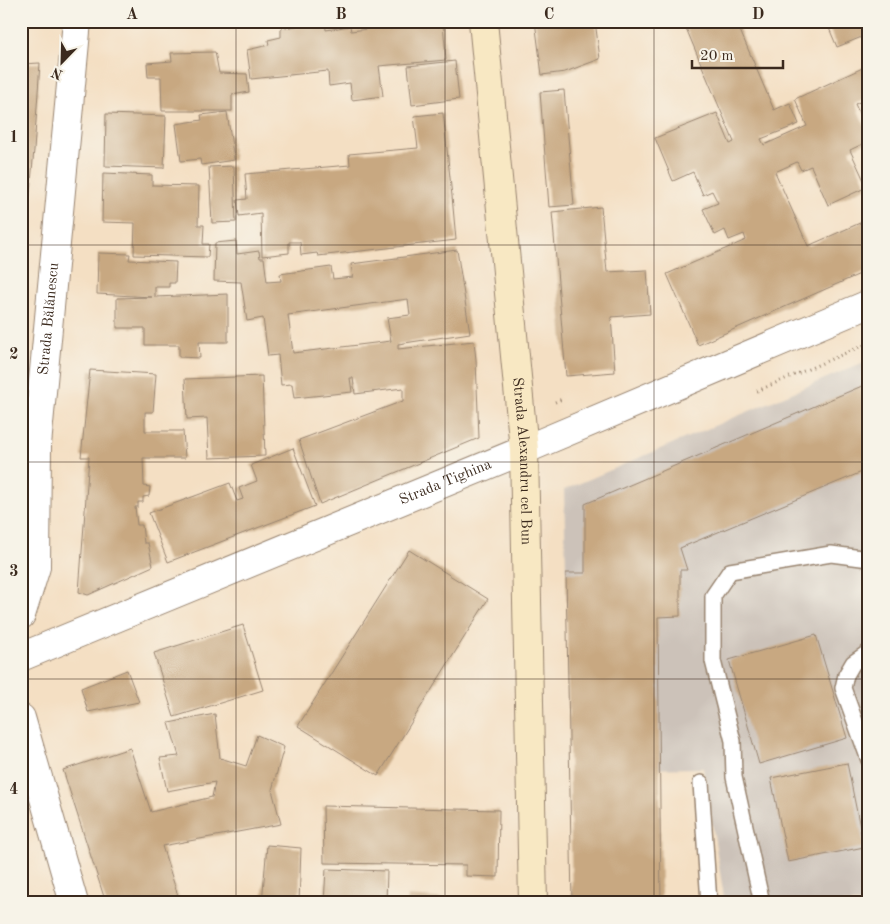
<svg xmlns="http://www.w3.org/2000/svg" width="890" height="924" font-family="'Old Standard TT',serif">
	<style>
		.industrial { fill: #ccc2b9 }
		.building { fill: #c8a881; fill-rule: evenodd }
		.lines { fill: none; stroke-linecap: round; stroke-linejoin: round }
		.lane-casing { stroke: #988470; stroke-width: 18 }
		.street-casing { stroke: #988470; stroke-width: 30 }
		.secondary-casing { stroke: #988470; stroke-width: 30 }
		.path { stroke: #988470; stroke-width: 3; stroke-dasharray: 1 4; stroke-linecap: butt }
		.lane { stroke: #fff; stroke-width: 15 }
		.street { stroke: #fff; stroke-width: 28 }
		.secondary { stroke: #f8e8c3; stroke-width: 28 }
		.grid { fill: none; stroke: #3b2a1e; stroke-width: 1; stroke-opacity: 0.55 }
		.labels { text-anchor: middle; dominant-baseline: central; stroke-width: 4; stroke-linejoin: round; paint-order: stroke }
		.street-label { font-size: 15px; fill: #3b2a1e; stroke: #f7f3e8 }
		.neatline { fill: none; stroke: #3b2a1e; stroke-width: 2 }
		.grid-label { font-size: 16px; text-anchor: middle; font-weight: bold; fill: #3b2a1e }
	</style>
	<rect width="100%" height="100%" fill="#f7f3e8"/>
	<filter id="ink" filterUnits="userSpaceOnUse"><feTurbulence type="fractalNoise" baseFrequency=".02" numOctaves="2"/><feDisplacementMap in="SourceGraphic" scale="10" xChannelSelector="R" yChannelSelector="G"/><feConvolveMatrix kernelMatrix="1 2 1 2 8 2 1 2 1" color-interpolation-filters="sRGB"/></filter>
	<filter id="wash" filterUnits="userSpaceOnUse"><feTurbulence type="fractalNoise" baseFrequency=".0096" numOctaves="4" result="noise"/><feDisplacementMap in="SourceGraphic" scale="20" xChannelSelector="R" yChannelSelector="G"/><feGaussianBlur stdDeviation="1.12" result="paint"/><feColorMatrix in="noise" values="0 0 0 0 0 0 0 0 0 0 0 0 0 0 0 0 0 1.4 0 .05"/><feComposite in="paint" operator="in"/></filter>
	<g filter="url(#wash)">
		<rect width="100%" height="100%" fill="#f4dfc3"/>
		<path class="industrial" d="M 869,360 L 869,903 L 725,903 L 703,768 L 571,770 L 564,490 Z"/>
		<g id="blocks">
			<path class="building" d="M 133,21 L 153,21 L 153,22 L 133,25 Z
				M 319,21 L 325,21 L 326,30 L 350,26 L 351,31 L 383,27 L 382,21 L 443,21 L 446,60 L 379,66 L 383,96 L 352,100 L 350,83 L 329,86 L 328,71 L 251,79 L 247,50 L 269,45 L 268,40 L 281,37 L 281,29 Z
				M 535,21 L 595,21 L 600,59 L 565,72 L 542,75 Z
				M 683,21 L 736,21 L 774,110 L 790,103 L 799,124 L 761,139 L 764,145 L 807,126 L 795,99 L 869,65 L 869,98 L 855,104 L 869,135 L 869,141 L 850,150 L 867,187 L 828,205 L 811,166 L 801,170 L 797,162 L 775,172 L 808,246 L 869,219 L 869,270 L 698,345 L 667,274 L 746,240 L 744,234 L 729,240 L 725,230 L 715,235 L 703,209 L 718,203 L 712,191 L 703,195 L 693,172 L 673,181 L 655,138 L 717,113 L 730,144 L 734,142 Z
				M 826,21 L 869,21 L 869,34 L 837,47 Z
				M 215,52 L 219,73 L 247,74 L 249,92 L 232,95 L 232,111 L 162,111 L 161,77 L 148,77 L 147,63 L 172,61 L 171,53 Z
				M 455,61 L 459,99 L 412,105 L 408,66 Z
				M 40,63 L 34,150 L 26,233 L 22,262 L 21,262 L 21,64 Z
				M 564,90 L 574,205 L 549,207 L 540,92 Z
				M 227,112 L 234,160 L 201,165 L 200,159 L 181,161 L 176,124 L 202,120 L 201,115 Z
				M 443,113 L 452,196 L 456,240 L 318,256 L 317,253 L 301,255 L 300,242 L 289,242 L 289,253 L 262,256 L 261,213 L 239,216 L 237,200 L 247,199 L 245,174 L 350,165 L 349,154 L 418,148 L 414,116 Z
				M 106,114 L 166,116 L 164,168 L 105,166 Z
				M 234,166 L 236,222 L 212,223 L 209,167 Z
				M 103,173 L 152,175 L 152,185 L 199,186 L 198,225 L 204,225 L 203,244 L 209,244 L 208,257 L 134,255 L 135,223 L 102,222 Z
				M 601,207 L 607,272 L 647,270 L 650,314 L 611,317 L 615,372 L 566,376 L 552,212 Z
				M 236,241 L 237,254 L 259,251 L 260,258 L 264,258 L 267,282 L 281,281 L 280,274 L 331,267 L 333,279 L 353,277 L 351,264 L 457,250 L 470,333 L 398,344 L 398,349 L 474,341 L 476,360 L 479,438 L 320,504 L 299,440 L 403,401 L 403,388 L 355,394 L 353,378 L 350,378 L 352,392 L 294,398 L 292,384 L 281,385 L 278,355 L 268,356 L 263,318 L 247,321 L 241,282 L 214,281 L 215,243 ZM 408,299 L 410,315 L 387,318 L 391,341 L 293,353 L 288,315 Z
				M 98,253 L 130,254 L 129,260 L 176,262 L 175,283 L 169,283 L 169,287 L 155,287 L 155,297 L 228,294 L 228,342 L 199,342 L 200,358 L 179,357 L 179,345 L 145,345 L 145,328 L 117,328 L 117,298 L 152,297 L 97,294 Z
				M 90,370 L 156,374 L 153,412 L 145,412 L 145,431 L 183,431 L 185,458 L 143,458 L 144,486 L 150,487 L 149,496 L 143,497 L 143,502 L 138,502 L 138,507 L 135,507 L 137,525 L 142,525 L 144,543 L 148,543 L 153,566 L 88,595 L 79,592 L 89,457 L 81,457 Z
				M 262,376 L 265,456 L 209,458 L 207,418 L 187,419 L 185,379 Z
				M 869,383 L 869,469 L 680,548 L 687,570 L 680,570 L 680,616 L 658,617 L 661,903 L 572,903 L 566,573 L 585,573 L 585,504 Z
				M 293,448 L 315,506 L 168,562 L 149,513 L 230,483 L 237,501 L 243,499 L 239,488 L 257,481 L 251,465 Z
				M 409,550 L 488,599 L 378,776 L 298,726 Z
				M 243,625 L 263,690 L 174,717 L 154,653 Z
				M 816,635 L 847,738 L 759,764 L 729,660 Z
				M 127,670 L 139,702 L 88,712 L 81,688 Z
				M 215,714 L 220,758 L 246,766 L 257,735 L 284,747 L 272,790 L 281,824 L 162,846 L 179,899 L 167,903 L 106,903 L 63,770 L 130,748 L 151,812 L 212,797 L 215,782 L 167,791 L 160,758 L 179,756 L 169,723 Z
				M 847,763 L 864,847 L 788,862 L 771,778 Z
				M 323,806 L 499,810 L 498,877 L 466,876 L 466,865 L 324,863 Z
				M 267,845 L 301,848 L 299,903 L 262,903 Z
				M 326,869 L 387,871 L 386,903 L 324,903 Z
				M 21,876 L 22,876 L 28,903 L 21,903 Z
				M 408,896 L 476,901 L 476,903 L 407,903 Z"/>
		</g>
	</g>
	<g filter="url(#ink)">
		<use href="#blocks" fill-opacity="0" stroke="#988470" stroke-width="1"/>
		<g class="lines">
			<defs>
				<path id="lane" d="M 869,652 L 853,663 L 846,675 L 843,688 L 869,760
					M 701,783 L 709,903
					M 762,903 L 734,777 L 733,741 L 713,661 L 713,596 L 730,571 L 831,554 L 869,559"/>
				<g id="street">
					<path id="s1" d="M 21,615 L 36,567 L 37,445 L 77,21"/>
					<path id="s2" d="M 21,657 L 524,450 L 869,304"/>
					<path d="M 21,718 L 74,903"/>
				</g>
				<g id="secondary">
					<path id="s3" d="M 483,21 L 524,450 L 533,903"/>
				</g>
			</defs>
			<use href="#lane" class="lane-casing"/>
			<use href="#street" class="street-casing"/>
			<use href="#secondary" class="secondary-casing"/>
			<path class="path" d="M 757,391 L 869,343
				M 555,402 L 562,399"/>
			<use href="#lane" class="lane"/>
			<use href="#street" class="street"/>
			<use href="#secondary" class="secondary"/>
		</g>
	</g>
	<path class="grid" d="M 236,21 L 236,903M 445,21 L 445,903M 654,21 L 654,903M 21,245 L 869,245M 21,462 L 869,462M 21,679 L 869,679"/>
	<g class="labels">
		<g class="street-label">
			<text stroke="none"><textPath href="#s1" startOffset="299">Strada Bălănescu</textPath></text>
			<text stroke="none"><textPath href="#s3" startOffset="442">Strada Alexandru cel Bun</textPath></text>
			<text stroke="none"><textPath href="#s2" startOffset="459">Strada Tighina</textPath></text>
		</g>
	</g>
	<rect width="890" height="924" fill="none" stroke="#f7f3e8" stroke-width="55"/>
	<g transform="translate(62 62) rotate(203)" stroke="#f7f3e8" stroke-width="4" paint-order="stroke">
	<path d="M0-4L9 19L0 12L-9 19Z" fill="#3b2a1e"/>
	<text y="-8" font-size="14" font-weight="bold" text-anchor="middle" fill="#3b2a1e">N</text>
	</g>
	<path d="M692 60v8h91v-8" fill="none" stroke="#3b2a1e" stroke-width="2.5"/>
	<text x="700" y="60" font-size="15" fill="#3b2a1e" stroke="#f7f3e8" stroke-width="4" paint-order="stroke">20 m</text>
	<rect x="28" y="28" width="834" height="868" class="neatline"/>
	<g class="grid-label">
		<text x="132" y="19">A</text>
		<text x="341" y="19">B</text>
		<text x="549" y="19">C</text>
		<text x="758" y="19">D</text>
		<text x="14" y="142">1</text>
		<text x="14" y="359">2</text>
		<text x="14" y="576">3</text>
		<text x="14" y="794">4</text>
	</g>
</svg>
